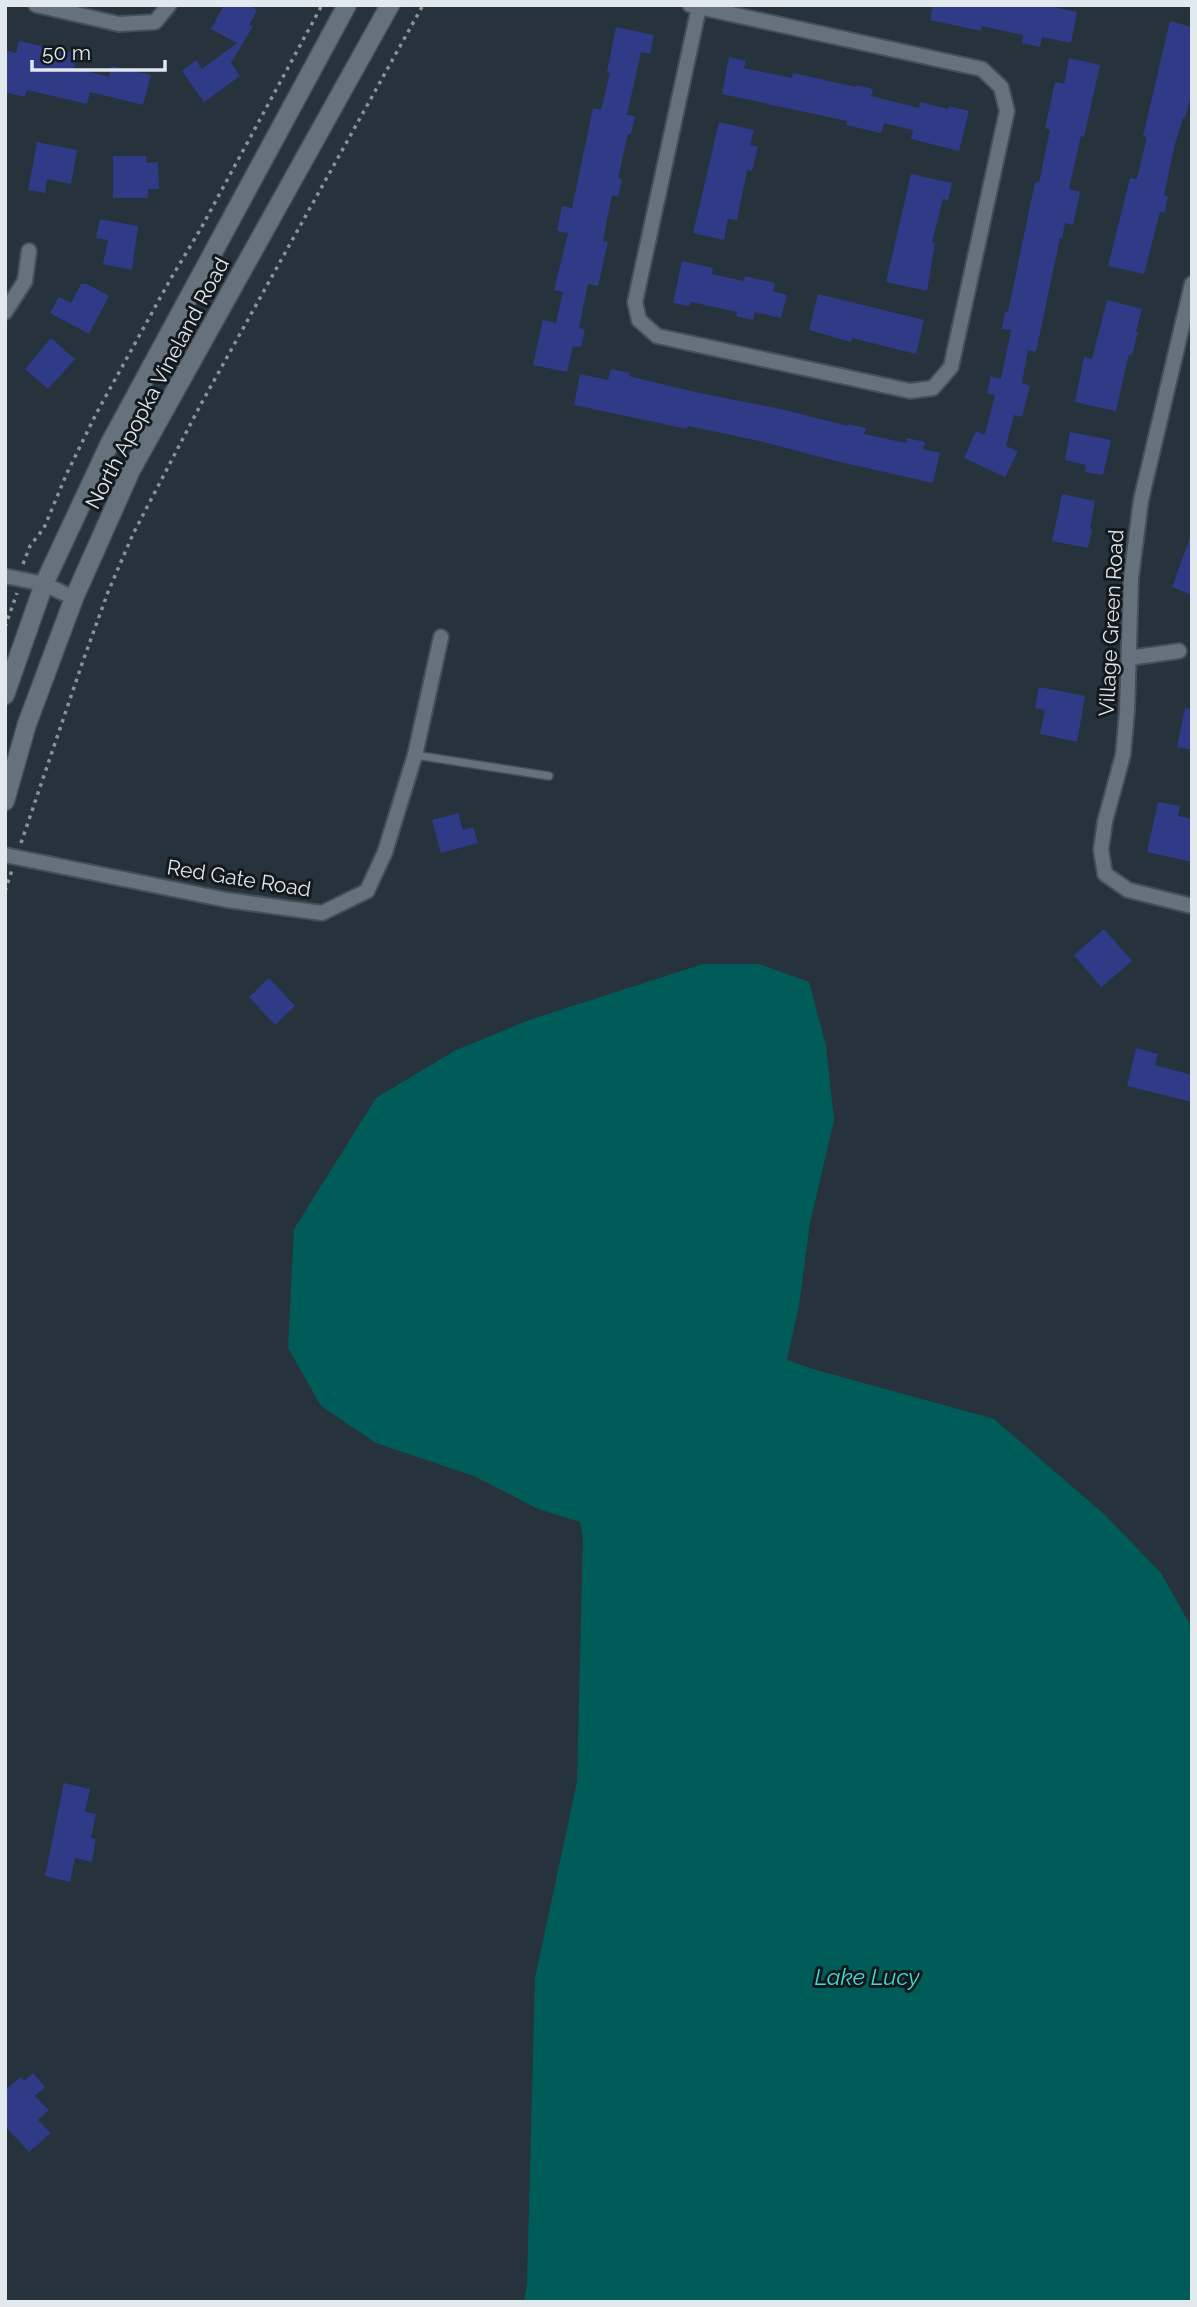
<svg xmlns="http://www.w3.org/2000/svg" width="1197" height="2307" font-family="Raleway,sans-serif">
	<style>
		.water { fill: #005c58 }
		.building { fill: #2f3b86 }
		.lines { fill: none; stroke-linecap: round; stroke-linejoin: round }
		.service-casing { stroke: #454f58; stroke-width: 10 }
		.minor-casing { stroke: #454f58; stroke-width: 18 }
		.tertiary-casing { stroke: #454f58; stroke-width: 21 }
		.path { stroke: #88929a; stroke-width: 3.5; stroke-dasharray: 3.5 5; stroke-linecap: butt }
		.service { stroke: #65727e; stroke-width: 7 }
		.minor { stroke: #65727e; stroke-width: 14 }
		.tertiary { stroke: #65727e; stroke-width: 18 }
		.labels { text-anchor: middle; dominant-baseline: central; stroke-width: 6; stroke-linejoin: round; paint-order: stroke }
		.street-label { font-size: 21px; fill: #e1e9ef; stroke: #14191d }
		.water-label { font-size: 23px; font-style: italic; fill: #43dad1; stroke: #14191d }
	</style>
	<rect width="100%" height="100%" fill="#26323c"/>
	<path class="water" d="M 703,964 L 759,964 L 809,982 L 826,1046 L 834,1120 L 810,1223 L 799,1305 L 787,1360 L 813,1369 L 994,1419 L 1105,1515 L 1161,1573 L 1192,1628 L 1192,2302 L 524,2302 L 527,2283 L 535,1978 L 577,1782 L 583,1537 L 580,1522 L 538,1509 L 474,1476 L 376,1443 L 321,1406 L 288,1348 L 294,1229 L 376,1098 L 456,1050 L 532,1019 Z"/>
	<path class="building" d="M 224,5 L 249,5 L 257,10 L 249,25 L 253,26 L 231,63 L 240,76 L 204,102 L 182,71 L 196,60 L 202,69 L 237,43 L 211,29 Z
		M 933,5 L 1045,5 L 1077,12 L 1071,43 L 1042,37 L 1040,47 L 1022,43 L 1023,35 L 982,26 L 981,31 L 930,20 Z
		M 1170,21 L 1192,27 L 1192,92 L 1185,119 L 1183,118 L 1175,144 L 1164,195 L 1168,196 L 1165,213 L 1160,212 L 1144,274 L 1108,266 L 1130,178 L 1137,179 L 1147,137 L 1143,136 Z
		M 616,27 L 654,35 L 650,54 L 641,52 L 627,115 L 635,116 L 631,134 L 628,134 L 618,178 L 622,179 L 618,197 L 612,195 L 603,241 L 608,242 L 598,286 L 588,284 L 579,328 L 585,330 L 581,347 L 573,346 L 567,372 L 533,365 L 543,320 L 556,323 L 563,292 L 554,290 L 568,233 L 557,231 L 562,206 L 572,208 L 593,108 L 601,110 L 610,73 L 607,72 Z
		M 19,41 L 78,54 L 74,68 L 109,77 L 111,66 L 151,75 L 143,105 L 90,92 L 87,104 L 27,90 L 25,97 L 5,92 L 5,50 L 16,53 Z
		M 729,57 L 746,61 L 744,68 L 792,78 L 793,73 L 856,87 L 857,85 L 873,89 L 871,96 L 919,108 L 920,102 L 948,109 L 949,106 L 969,111 L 959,151 L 911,139 L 913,130 L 884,123 L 881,133 L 846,125 L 847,121 L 722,94 Z
		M 1069,58 L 1100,65 L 1084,137 L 1081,136 L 1069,189 L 1080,192 L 1073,225 L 1065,223 L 1062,239 L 1060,238 L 1036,352 L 1028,350 L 1022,383 L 1030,386 L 1022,417 L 1014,415 L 1006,446 L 1018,451 L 1005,477 L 964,458 L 976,431 L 985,435 L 995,395 L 987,393 L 991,376 L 1001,379 L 1011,330 L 1002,329 L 1005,312 L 1008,312 L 1035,182 L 1039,183 L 1050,130 L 1045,128 L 1055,82 L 1064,84 Z
		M 719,122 L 754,130 L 750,145 L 758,146 L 752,171 L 747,170 L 737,220 L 728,219 L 724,240 L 693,233 Z
		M 37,142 L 77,150 L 71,184 L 47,179 L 45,193 L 28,190 Z
		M 113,156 L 146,156 L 146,163 L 158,162 L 159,189 L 148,189 L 148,198 L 113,198 Z
		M 911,174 L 952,183 L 948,200 L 943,199 L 932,242 L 935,243 L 927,291 L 886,282 Z
		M 100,219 L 138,226 L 132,270 L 103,264 L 108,240 L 96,238 Z
		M 682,261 L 713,268 L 712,274 L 744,281 L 745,276 L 775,283 L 773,291 L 787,295 L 781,318 L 755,312 L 753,320 L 736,316 L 737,312 L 691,302 L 690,306 L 673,303 Z
		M 81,284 L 87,284 L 109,296 L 89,334 L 50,313 L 59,297 L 71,303 Z
		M 818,294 L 924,320 L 916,354 L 852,338 L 851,342 L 809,330 Z
		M 1107,300 L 1142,309 L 1136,331 L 1138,332 L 1132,355 L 1129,354 L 1116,411 L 1075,402 L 1084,357 L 1092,359 Z
		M 51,338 L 75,359 L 48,389 L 25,369 Z
		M 611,369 L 630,373 L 629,376 L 695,392 L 781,409 L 848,426 L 848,424 L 866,428 L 864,434 L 906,443 L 907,438 L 925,442 L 923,449 L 940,453 L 933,483 L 840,462 L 755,440 L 688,426 L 687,429 L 574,405 L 580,374 L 608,380 Z
		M 1070,432 L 1111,440 L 1103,475 L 1085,472 L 1086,465 L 1065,460 Z
		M 1062,494 L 1095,501 L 1090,529 L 1092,529 L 1088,548 L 1052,541 Z
		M 1190,538 L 1192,539 L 1192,595 L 1172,587 Z
		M 1039,687 L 1085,696 L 1077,742 L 1040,734 L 1045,710 L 1035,708 Z
		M 1185,708 L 1192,709 L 1192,750 L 1177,747 Z
		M 1158,802 L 1180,806 L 1178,816 L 1192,819 L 1192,862 L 1147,852 Z
		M 458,813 L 463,830 L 473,827 L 478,843 L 441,853 L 432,820 Z
		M 1104,929 L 1132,961 L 1101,987 L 1074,955 Z
		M 269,978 L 295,1006 L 275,1025 L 249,997 Z
		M 1136,1048 L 1158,1054 L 1155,1065 L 1192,1075 L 1192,1102 L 1127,1086 Z
		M 64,1783 L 90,1789 L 85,1812 L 96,1814 L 91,1838 L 96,1839 L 92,1862 L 75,1858 L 70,1882 L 45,1876 Z
		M 33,2073 L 45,2087 L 35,2096 L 49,2110 L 38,2120 L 51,2133 L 29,2152 L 5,2126 L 5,2090 L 21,2077 L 24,2081 Z"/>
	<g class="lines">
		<defs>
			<path id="service" d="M 415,755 L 549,776"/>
			<path id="minor" d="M 36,5 L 119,24 L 155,22 L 169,5
				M 690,5 L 982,69 L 1001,87 L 1007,111 L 951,367 L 933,388 L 910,391 L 657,336 L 639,320 L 635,302 L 699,7
				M 1192,284 L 1141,500 L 1131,578 L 1127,711 L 1123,755 L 1105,821 L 1101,850 L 1105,874 L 1128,890 L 1192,906
				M 5,312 L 25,281 L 29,251
				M 5,576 L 44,584 L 74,598
				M 1129,658 L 1179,651
				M 5,855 L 227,900 L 322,913 L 367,891 L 385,852 L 415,755 L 441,637"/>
			<path id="tertiary" d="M 5,695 L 44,584 L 110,443 L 347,5
				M 5,801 L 27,724 L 74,598 L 131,470 L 390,5"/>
		</defs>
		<use href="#service" class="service-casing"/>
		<use href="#minor" class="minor-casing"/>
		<use href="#tertiary" class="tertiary-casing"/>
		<path class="path" d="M 23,564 L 30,546 L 44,528 L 67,473 L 96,414 L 170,280 L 200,230 L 322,5
			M 5,627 L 17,593
			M 21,843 L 83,661 L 108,592 L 133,534 L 201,404 L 423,5
			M 5,891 L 12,870"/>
		<use href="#service" class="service"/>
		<use href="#minor" class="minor"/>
		<use href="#tertiary" class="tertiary"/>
	</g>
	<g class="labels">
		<g class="street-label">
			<text transform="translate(157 383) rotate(-62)">North Apopka Vineland Road</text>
			<text transform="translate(1111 623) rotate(-87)">Village Green Road</text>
			<text transform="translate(239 878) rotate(9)">Red Gate Road</text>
		</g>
		<g class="water-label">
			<text x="867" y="1976">Lake Lucy</text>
		</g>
	</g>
	<rect width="1197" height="2307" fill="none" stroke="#e1e9ef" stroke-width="14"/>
	<path d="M32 60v10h133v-10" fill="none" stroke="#e1e9ef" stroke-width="3.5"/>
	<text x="42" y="60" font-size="21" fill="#e1e9ef" stroke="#14191d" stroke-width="5" paint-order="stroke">50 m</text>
</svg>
